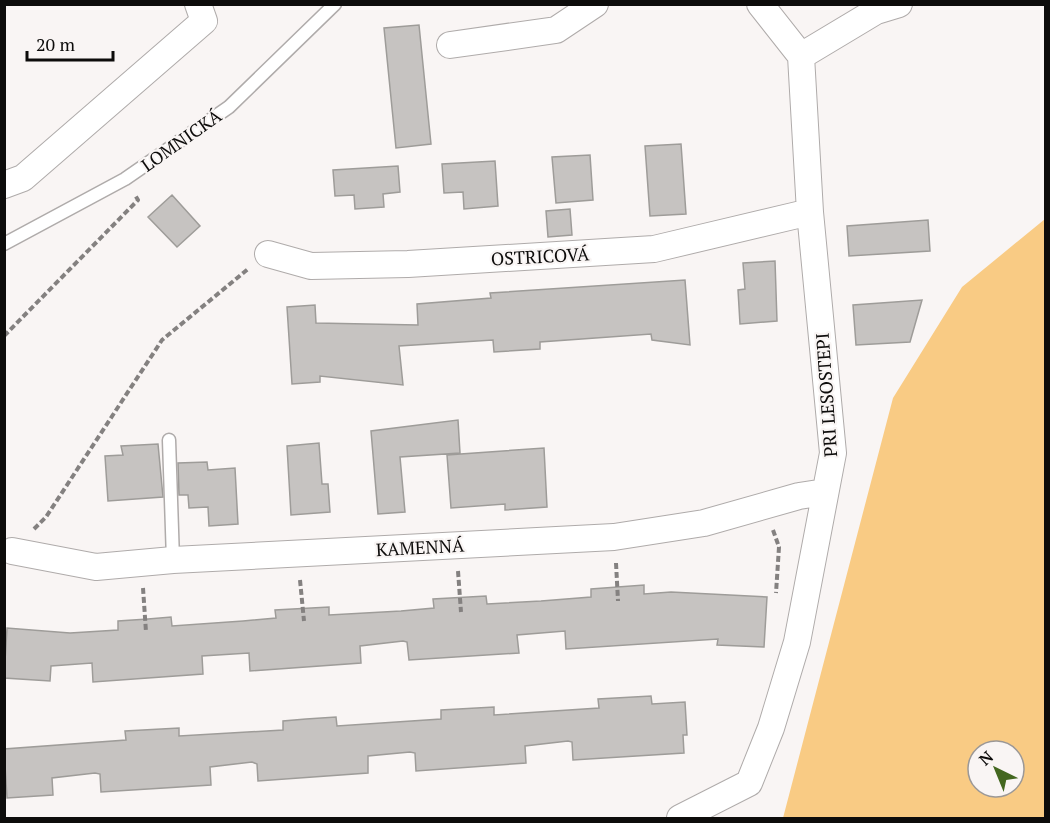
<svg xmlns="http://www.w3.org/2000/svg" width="1050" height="823" font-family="'PT Serif',serif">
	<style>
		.green { fill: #f9cb84; fill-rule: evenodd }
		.building { fill: #c6c3c1; stroke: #9e9c99; stroke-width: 1.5 }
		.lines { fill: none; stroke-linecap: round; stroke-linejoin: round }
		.lane-casing { stroke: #afabaa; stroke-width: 15 }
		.street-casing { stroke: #afabaa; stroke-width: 28 }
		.path { stroke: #848180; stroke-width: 4; stroke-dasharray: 6 3; stroke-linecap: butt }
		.lane { stroke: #fff; stroke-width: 12 }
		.street { stroke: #fff; stroke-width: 26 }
		.labels { text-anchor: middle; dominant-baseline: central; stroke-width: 4.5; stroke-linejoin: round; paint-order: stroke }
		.street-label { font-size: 18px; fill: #0d0c0b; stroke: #f9f5f4 }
	</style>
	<rect width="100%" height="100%" fill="#f9f5f4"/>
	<path class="green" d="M 1045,219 L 1045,818 L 783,818 L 893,398 L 962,287 ZM 978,751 L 1014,751 L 1014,787 L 978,787 Z"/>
	<path class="building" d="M 419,25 L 431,144 L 396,148 L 384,28 Z
		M 681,144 L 686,214 L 650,216 L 645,146 Z
		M 590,155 L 593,200 L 556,203 L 552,157 Z
		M 495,161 L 498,206 L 464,209 L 463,192 L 444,193 L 442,164 Z
		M 398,166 L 400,192 L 383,194 L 384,207 L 355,209 L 354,195 L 335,196 L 333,170 Z
		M 172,195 L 200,226 L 177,247 L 148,217 Z
		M 570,209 L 572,235 L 548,237 L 546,211 Z
		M 928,220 L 930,251 L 849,256 L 847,226 Z
		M 775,261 L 777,321 L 740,324 L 738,290 L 745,289 L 743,263 Z
		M 685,280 L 690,345 L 652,340 L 651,334 L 540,342 L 540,349 L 494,352 L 493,340 L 399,346 L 403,385 L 320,376 L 320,382 L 292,384 L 287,307 L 315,305 L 316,323 L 418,325 L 417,304 L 491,298 L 490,293 Z
		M 922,300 L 910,342 L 856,345 L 853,305 Z
		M 458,420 L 460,453 L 400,457 L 405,512 L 378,514 L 371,431 Z
		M 319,443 L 322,484 L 328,484 L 330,512 L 291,515 L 287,446 Z
		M 158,444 L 163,497 L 108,501 L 105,456 L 123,455 L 121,446 Z
		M 544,448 L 547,507 L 505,510 L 505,504 L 451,508 L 447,455 Z
		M 207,462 L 208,470 L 235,468 L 238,524 L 209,526 L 208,507 L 189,508 L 188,495 L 179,495 L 178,463 Z
		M 644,585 L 644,594 L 671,592 L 767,597 L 764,647 L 717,645 L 718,639 L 566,649 L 565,631 L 517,635 L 519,653 L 409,660 L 407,642 L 403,641 L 360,646 L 361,663 L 250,671 L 249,653 L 202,656 L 203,674 L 93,682 L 92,663 L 51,666 L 50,681 L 4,678 L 7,628 L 70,633 L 118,630 L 118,621 L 148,619 L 171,617 L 172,626 L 243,621 L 276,618 L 275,610 L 329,607 L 329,615 L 401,611 L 434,608 L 433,599 L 486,596 L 487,604 L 541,601 L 591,597 L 591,589 Z
		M 651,696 L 652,704 L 685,702 L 687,735 L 683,735 L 684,753 L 573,760 L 572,742 L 568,741 L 525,746 L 526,763 L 416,771 L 415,753 L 410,752 L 368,756 L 368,773 L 258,781 L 257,764 L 252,762 L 210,767 L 211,785 L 101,792 L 100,774 L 95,773 L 52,778 L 53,795 L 7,798 L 4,749 L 126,740 L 125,731 L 179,728 L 179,736 L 283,730 L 283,721 L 306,719 L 336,717 L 337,726 L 441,719 L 441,710 L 494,707 L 494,715 L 599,708 L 598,699 Z"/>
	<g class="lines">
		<defs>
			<path id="lane" d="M 4,244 L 125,179 L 229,107 L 335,4
				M 169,440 L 173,560"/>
			<path id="street" d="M 450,45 L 556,30 L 595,4
				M 801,56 L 876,11 L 899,4
				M 4,185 L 23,178 L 204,21 L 198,4
				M 268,254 L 311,266 L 408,264 L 654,249 L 810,212
				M 12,551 L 96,567 L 173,560 L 614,537 L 704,523 L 799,496 L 825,492
				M 680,818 L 749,783 L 771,728 L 797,642 L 833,453 L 810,212 L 801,56 L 760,4"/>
		</defs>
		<use href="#lane" class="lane-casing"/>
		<use href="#street" class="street-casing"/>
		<path class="path" d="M 4,336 L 138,200 L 135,195
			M 34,529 L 46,517 L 162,340 L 248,269
			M 773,530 L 779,547 L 776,593
			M 616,563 L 618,601
			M 458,571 L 461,612
			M 300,580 L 304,621
			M 143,588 L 146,632"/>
		<use href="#lane" class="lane"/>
		<use href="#street" class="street"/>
	</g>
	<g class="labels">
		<g class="street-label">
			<text transform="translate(181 140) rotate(-35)">LOMNICKÁ</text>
			<text transform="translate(540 256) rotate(-3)">OSTRICOVÁ</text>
			<text transform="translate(826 395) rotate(-94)">PRI LESOSTEPI</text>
			<text transform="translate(420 547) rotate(-3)">KAMENNÁ</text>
		</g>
	</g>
	<rect width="1050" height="823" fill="none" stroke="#0d0c0b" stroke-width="12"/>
	<g transform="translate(996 769) rotate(317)"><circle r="28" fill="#f9f5f4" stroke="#9b9897" stroke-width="1.5"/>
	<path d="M0-4.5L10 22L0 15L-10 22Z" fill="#43671f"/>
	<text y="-9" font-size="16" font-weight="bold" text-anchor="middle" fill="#0d0c0b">N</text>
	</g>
	<path d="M27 51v9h86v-9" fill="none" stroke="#0d0c0b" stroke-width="3"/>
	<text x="36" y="51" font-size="18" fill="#0d0c0b" stroke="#f9f5f4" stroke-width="4.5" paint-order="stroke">20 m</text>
</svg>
